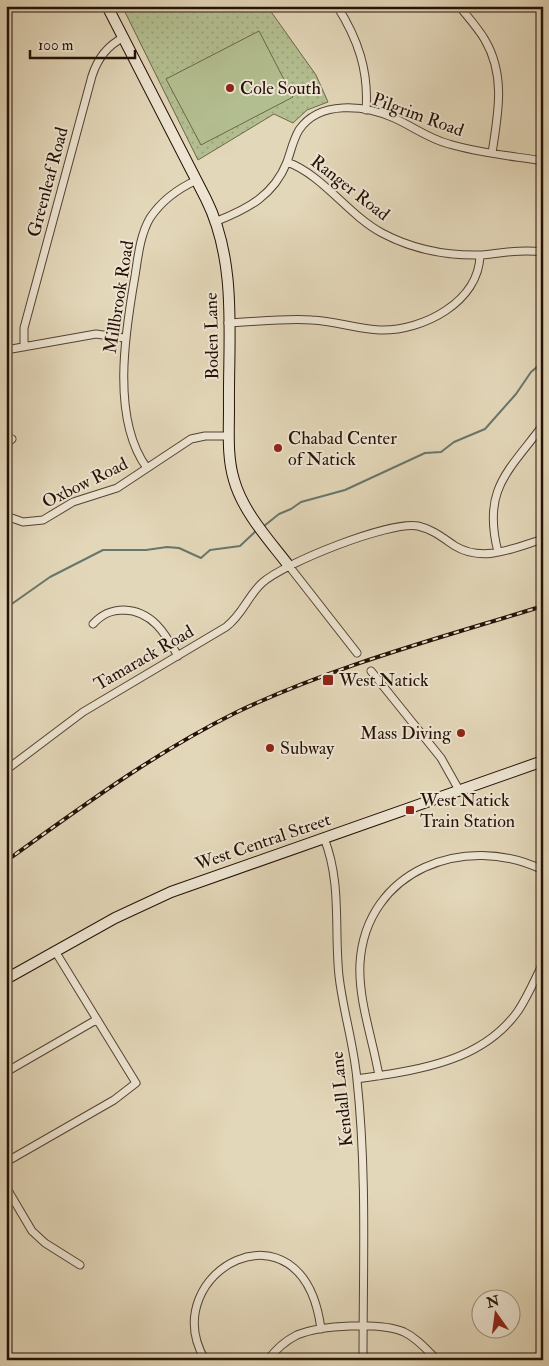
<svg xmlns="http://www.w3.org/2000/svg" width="549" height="1366" font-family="'IM FELL Double Pica',serif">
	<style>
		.grass { fill: url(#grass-dots); stroke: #6c674b }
		.garden { fill: #b3be90; stroke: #6c674b }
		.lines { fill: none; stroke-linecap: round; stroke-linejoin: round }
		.stream { stroke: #68766b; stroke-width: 2 }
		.street-casing { stroke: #544233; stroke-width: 9 }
		.secondary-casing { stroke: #241006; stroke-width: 12 }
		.street { stroke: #ede5d2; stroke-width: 7 }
		.secondary { stroke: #ede5d2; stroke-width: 10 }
		.rail-casing { stroke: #241006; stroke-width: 4 }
		.rail { stroke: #ede5d2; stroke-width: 2; stroke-dasharray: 5.5; stroke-linecap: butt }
		.poi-dot { fill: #8f2418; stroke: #ede5d2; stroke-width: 2 }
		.labels { text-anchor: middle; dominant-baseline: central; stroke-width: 4; stroke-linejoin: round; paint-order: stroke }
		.poi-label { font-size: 18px; fill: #241006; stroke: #ede5d2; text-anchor: start }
		.street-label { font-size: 18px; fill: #241006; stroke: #ede5d2 }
	</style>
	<defs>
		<pattern id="grass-dots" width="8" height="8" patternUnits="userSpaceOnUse" patternTransform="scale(1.25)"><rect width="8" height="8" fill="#b3be90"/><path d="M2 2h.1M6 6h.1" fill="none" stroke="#9aa27b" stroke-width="1.8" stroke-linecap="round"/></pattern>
	</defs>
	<rect width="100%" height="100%" fill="#e3d7b9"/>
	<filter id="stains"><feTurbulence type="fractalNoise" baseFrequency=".004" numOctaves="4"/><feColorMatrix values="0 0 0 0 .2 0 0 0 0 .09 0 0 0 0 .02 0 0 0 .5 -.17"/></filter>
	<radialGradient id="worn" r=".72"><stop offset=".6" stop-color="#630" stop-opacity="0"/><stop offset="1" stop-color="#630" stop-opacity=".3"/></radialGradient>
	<path class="grass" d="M 122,6 L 267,6 L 316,75 L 328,102 L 307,110 L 293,123 L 274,114 L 198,160 Z"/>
	<path class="garden" d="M 259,31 L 293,97 L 201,145 L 166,79 Z"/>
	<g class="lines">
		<path class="stream" d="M 264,526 L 279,514 L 291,509 L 301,502 L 345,490 L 425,453 L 441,452 L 454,442 L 485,429 L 516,394 L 531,372 L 543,362
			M 6,608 L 50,577 L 103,550 L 146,550 L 167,547 L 179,548 L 201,558 L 210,550 L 240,546 L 257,530"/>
		<defs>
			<path id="street" d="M 337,6 C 358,39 369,71 366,110
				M 459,6 C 468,17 478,28 485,40 C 506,76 498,114 492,153
				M 287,162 C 323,175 347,214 382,233 C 412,249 447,256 482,255 C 502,253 522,249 543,252
				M 217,221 C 248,209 274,195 287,162 C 291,151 293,140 299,130 C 319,100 365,105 394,118 C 412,126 429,139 449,144 C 479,153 512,156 543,161
				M 228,323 C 256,322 284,318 312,320 C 335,321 357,329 380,330 C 423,331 479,302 480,255
				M 24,347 L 24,328 L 92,76 C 98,58 107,46 124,37
				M 6,350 L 96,334 L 124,338
				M 6,444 L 12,439
				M 147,468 C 111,419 125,333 135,276 C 138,257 140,235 150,218 C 162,200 177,189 197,180
				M 6,516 L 23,522 L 43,520 L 73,502 L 117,488 L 191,439 L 205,436 L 229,436
				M 498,552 C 482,489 508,472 543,425
				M 289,566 L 357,653
				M 93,624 C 102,614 111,610 124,610 C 153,611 166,635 178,656
				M 371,671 L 441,758 L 459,790
				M 6,770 L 83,712 L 226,627 C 243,614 247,597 262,583 C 284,563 389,521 418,526 C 432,529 443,538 455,546 C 483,563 514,548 543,539
				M 324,838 C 342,883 334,929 339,976 C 343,1011 354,1045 357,1080 C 367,1173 363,1266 363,1360
				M 6,1072 L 96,1020
				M 379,1076 C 373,1040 358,1000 360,963 C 366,870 465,832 543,870
				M 357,1079 C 416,1070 481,1063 518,1011 C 528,996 535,979 543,963
				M 6,1162 L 114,1100 L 136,1083 L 55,951
				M 6,1187 L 32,1231 L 45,1243 L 80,1265
				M 205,1360 C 154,1272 303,1192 321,1329
				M 268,1360 C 276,1349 285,1341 297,1335 C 321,1325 380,1322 404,1332 C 417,1338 427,1350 437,1360"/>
			<path id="secondary" d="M 107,6 L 206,199 C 238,263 228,339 229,408 C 229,432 227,457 234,480 C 243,512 269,540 289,566
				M 6,979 L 115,918 L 171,892 L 543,761"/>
		</defs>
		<use href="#street" class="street-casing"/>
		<use href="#secondary" class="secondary-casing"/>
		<use href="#street" class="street"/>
		<use href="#secondary" class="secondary"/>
		<defs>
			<path id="rail" d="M 6,861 C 80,808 154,753 235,713 C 333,666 440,638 543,606"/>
		</defs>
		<use href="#rail" class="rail-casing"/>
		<use href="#rail" class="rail"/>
	</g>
	<g class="poi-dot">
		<circle cx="230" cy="88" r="5"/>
		<circle cx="278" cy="448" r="5"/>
		<rect x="322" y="674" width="12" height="12" rx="2.5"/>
		<circle cx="461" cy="733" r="5"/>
		<circle cx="270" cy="748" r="5"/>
		<rect x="405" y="805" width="10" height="10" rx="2.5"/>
	</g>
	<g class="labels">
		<g class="poi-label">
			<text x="240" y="88">Cole South</text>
			<text x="288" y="438">Chabad Center<tspan x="288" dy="21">of Natick</tspan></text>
			<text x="339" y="680">West Natick</text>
			<text x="451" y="733" text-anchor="end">Mass Diving</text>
			<text x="280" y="748">Subway</text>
			<text x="420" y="800">West Natick<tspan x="420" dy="21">Train Station</tspan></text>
		</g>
		<g class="street-label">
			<text transform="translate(418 115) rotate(20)">Pilgrim Road</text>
			<text transform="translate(48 182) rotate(-75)">Greenleaf Road</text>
			<text transform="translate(350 188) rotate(38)">Ranger Road</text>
			<text transform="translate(119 297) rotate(-81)">Millbrook Road</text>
			<text transform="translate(212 336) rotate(-91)">Boden Lane</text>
			<text transform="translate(85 483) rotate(-26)">Oxbow Road</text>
			<text transform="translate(144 658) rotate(-30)">Tamarack Road</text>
			<text transform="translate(263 842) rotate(-19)">West Central Street</text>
			<text transform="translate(342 1099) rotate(-96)">Kendall Lane</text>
		</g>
	</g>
	<rect width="549" height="1366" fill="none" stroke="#e3d7b9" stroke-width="25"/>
	<rect x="8" y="8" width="534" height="1351" fill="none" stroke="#241006" stroke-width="2.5"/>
	<rect x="12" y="12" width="524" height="1341" fill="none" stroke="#241006"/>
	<g transform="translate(496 1314) rotate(346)"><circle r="24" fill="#ede5d2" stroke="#9d9080"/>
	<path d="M0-4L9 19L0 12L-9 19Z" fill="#8f2418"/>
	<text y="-8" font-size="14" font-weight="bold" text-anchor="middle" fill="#241006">N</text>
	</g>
	<path d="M30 50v8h105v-8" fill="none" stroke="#241006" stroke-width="2.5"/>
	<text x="38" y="50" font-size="15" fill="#241006" stroke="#ede5d2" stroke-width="4" paint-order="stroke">100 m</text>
	<rect width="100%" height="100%" filter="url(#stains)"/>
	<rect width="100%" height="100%" fill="url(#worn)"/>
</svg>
